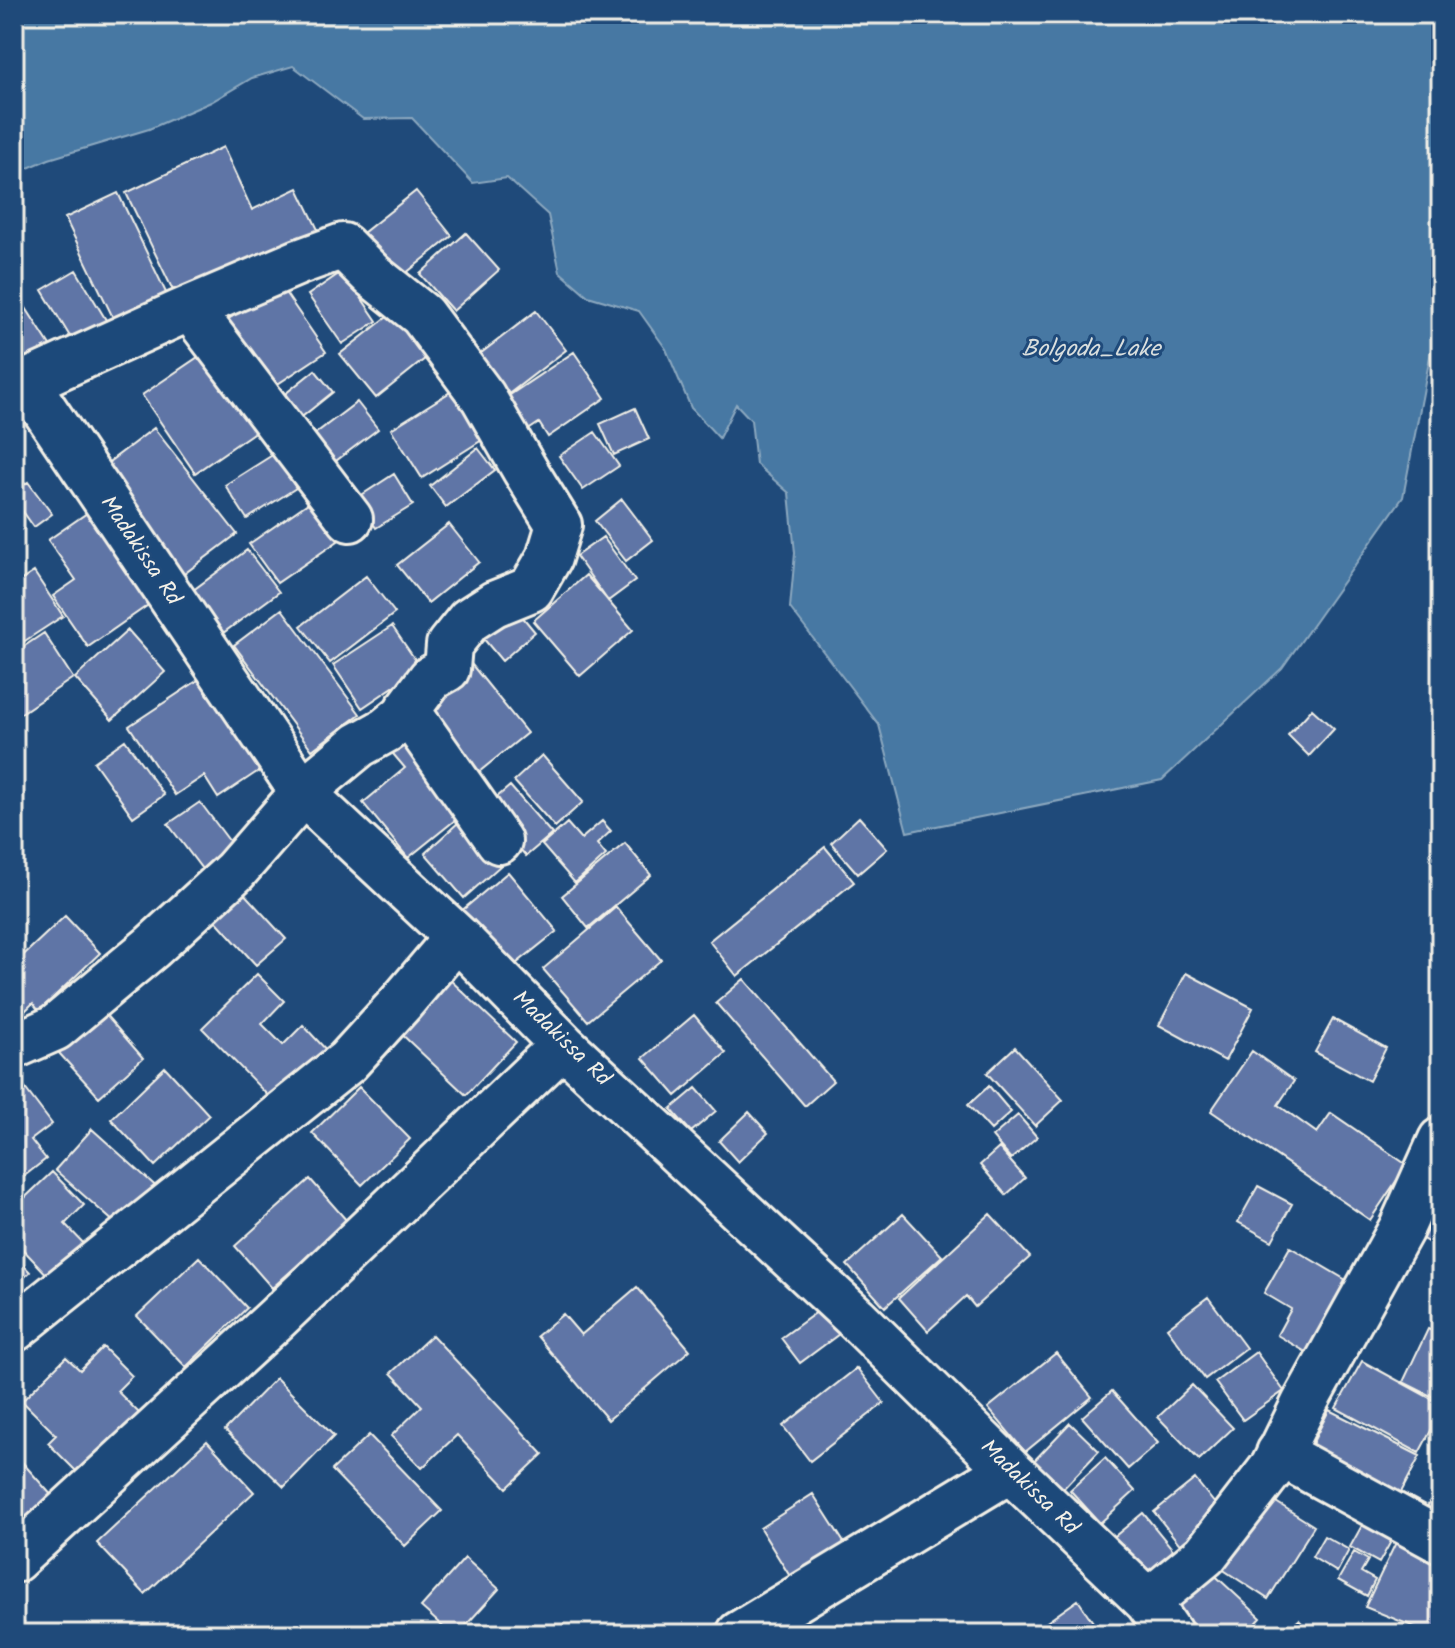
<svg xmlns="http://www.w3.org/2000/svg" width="1455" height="1648" font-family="Kalam,sans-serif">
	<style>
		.water { fill: #4678a3; stroke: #8ca8bf; stroke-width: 2 }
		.building { fill: #5e75a6; stroke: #f4f1e8; stroke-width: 2 }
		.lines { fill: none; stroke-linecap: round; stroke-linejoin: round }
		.minor-casing { stroke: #f4f1e8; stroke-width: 50 }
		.minor { stroke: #1f4a7a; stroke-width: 44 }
		.labels { text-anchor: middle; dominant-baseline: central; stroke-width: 6; stroke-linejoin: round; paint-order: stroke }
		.street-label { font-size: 22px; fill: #f4f1e8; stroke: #1f4a7a }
		.water-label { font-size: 24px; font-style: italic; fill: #dadfde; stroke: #1f4a7a }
	</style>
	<rect width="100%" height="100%" fill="#1f4a7a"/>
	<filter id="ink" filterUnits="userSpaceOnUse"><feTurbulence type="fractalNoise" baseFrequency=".0125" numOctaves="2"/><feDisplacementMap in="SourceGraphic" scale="16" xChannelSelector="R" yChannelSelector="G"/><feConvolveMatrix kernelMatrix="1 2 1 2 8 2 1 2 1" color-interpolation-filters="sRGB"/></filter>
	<g filter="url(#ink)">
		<path class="water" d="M 14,14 L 1441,14 L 1441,299 L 1403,497 L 1282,668 L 1162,780 L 907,832 L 879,725 L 790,608 L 795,553 L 789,493 L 756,464 L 751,420 L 736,404 L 719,438 L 691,408 L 666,349 L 639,311 L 588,296 L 560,272 L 548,215 L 507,178 L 473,183 L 412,118 L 363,119 L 293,66 L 252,78 L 211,102 L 149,129 L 49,159 L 14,174 Z"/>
		<path class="building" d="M 223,147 L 252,210 L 298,188 L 322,238 L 180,305 L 126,193 Z
			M 416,191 L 452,236 L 395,282 L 358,237 Z
			M 118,193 L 170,301 L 117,326 L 65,218 Z
			M 466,233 L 499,270 L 453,311 L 420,274 Z
			M 76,270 L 112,330 L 78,350 L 42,290 Z
			M 343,271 L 377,321 L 342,344 L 308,295 Z
			M 280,285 L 326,352 L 270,389 L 224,322 Z
			M 17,294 L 53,350 L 14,375 L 14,296 Z
			M 396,310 L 431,354 L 376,398 L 340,354 Z
			M 536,311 L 566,350 L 506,396 L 476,357 Z
			M 574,352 L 605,398 L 548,437 L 539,423 L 521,435 L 498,403 Z
			M 204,353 L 256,431 L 195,473 L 142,395 Z
			M 315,370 L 333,392 L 293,424 L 275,402 Z
			M 452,391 L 482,440 L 422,478 L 391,429 Z
			M 357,402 L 378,429 L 320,473 L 299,446 Z
			M 635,408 L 649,439 L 614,455 L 600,424 Z
			M 154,428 L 237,534 L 180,577 L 97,471 Z
			M 595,432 L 619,466 L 583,490 L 559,456 Z
			M 478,448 L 495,470 L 446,507 L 430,486 Z
			M 274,454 L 296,488 L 247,519 L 225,485 Z
			M 394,474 L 413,505 L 376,528 L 357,498 Z
			M 28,482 L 52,514 L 34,527 L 14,499 L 14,492 Z
			M 622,499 L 653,540 L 626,561 L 595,521 Z
			M 311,501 L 338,541 L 277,583 L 249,544 Z
			M 90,511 L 154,601 L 88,647 L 53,596 L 76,580 L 48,540 Z
			M 449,524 L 479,562 L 428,603 L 397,565 Z
			M 603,537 L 635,581 L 608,601 L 576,556 Z
			M 247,550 L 279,592 L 219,636 L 188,594 Z
			M 34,572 L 63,616 L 14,648 L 14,585 Z
			M 586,575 L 633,630 L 580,676 L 533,621 Z
			M 366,576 L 395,613 L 330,663 L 301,626 Z
			M 511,603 L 535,632 L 502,661 L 478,632 Z
			M 282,609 L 360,714 L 312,750 L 234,645 Z
			M 392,626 L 421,668 L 362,708 L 333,665 Z
			M 128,630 L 165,672 L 112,720 L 75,678 Z
			M 44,633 L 73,678 L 14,718 L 14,653 Z
			M 472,665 L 527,733 L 474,776 L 418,708 Z
			M 206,675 L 266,766 L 218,798 L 204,776 L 175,795 L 129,726 Z
			M 1312,709 L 1334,729 L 1309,756 L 1288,735 Z
			M 402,725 L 470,808 L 408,858 L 363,803 L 405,768 L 382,741 Z
			M 125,740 L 164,795 L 133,817 L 94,762 Z
			M 542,755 L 583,802 L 555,827 L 514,781 Z
			M 510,786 L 552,834 L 526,856 L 484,808 Z
			M 200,802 L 233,846 L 202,869 L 168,824 Z
			M 859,817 L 887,849 L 858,874 L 831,843 Z
			M 460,821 L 500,866 L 464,898 L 425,853 Z
			M 602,821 L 611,831 L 597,844 L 606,855 L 575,883 L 542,845 L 567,823 L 581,839 Z
			M 625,843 L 651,875 L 588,928 L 562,896 Z
			M 825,847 L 854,882 L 737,976 L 709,941 Z
			M 508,872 L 557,931 L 507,971 L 459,913 Z
			M 240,889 L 286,939 L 256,965 L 211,915 Z
			M 616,907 L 661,960 L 588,1021 L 543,969 Z
			M 65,916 L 100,953 L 39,1011 L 33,1003 L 16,1020 L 14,1018 L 14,964 Z
			M 1186,973 L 1253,1008 L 1225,1061 L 1159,1025 Z
			M 257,974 L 284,1001 L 262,1024 L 283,1045 L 303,1025 L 330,1054 L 278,1106 L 202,1028 Z
			M 445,975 L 516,1042 L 466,1095 L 395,1028 Z
			M 744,979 L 833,1081 L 805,1106 L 716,1003 Z
			M 104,1013 L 143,1058 L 99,1097 L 59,1053 Z
			M 694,1015 L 726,1053 L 676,1096 L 643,1058 Z
			M 1333,1019 L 1386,1048 L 1369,1081 L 1315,1052 Z
			M 1015,1047 L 1063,1100 L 1035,1126 L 987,1073 Z
			M 1252,1051 L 1294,1081 L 1278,1105 L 1317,1133 L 1331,1113 L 1407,1165 L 1370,1220 L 1211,1111 Z
			M 165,1067 L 209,1115 L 155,1166 L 111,1119 Z
			M 15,1075 L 52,1124 L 31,1140 L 46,1159 L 14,1184 Z
			M 989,1086 L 1011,1112 L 991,1130 L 968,1105 Z
			M 359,1087 L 410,1139 L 362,1185 L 312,1133 Z
			M 696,1088 L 716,1111 L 691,1132 L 671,1109 Z
			M 749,1112 L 768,1133 L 738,1162 L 719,1141 Z
			M 1018,1115 L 1037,1137 L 1011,1159 L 992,1137 Z
			M 92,1129 L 160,1190 L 124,1231 L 55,1170 Z
			M 999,1148 L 1025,1178 L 1006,1195 L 980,1165 Z
			M 52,1172 L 84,1205 L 65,1224 L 88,1248 L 53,1281 L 14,1240 L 14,1208 Z
			M 310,1179 L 347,1221 L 272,1288 L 235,1246 Z
			M 1258,1186 L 1292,1204 L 1272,1241 L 1238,1222 Z
			M 1439,1197 L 1441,1198 L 1441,1250 L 1416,1235 Z
			M 903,1214 L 942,1256 L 885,1307 L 847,1265 Z
			M 990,1214 L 1030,1257 L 975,1307 L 966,1296 L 928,1331 L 899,1298 Z
			M 1290,1247 L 1358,1287 L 1316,1358 L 1277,1335 L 1291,1309 L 1264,1293 Z
			M 14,1255 L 30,1272 L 14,1287 Z
			M 199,1257 L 247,1308 L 186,1367 L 137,1316 Z
			M 637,1287 L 690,1350 L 608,1420 L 537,1336 L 563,1314 L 581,1335 Z
			M 1208,1297 L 1246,1348 L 1205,1379 L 1167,1328 Z
			M 821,1309 L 839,1334 L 800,1363 L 781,1338 Z
			M 1428,1329 L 1441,1335 L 1441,1401 L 1403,1382 Z
			M 432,1335 L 543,1454 L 507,1488 L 457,1435 L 422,1468 L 391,1436 L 422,1406 L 391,1373 Z
			M 103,1347 L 132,1376 L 117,1391 L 145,1419 L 85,1480 L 48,1443 L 56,1435 L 22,1401 L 66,1357 L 80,1370 Z
			M 1256,1352 L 1284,1391 L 1243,1420 L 1215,1382 Z
			M 1056,1353 L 1092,1397 L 1025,1452 L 988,1408 Z
			M 1362,1361 L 1441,1404 L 1441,1412 L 1419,1453 L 1336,1408 Z
			M 857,1368 L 884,1403 L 810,1461 L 783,1426 Z
			M 276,1378 L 334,1436 L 284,1487 L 225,1430 Z
			M 1192,1385 L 1233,1428 L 1199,1460 L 1158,1417 Z
			M 1112,1391 L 1158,1443 L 1128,1469 L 1082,1417 Z
			M 1329,1410 L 1420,1456 L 1397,1500 L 1307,1454 Z
			M 1070,1423 L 1099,1451 L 1059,1493 L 1030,1465 Z
			M 369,1435 L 442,1511 L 405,1546 L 332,1470 Z
			M 207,1441 L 254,1492 L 145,1594 L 97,1543 Z
			M 14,1453 L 53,1497 L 16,1530 L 14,1527 Z
			M 1105,1458 L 1135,1491 L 1100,1523 L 1070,1490 Z
			M 1195,1479 L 1223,1514 L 1182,1547 L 1154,1512 Z
			M 1440,1479 L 1441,1480 L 1441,1538 L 1418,1527 Z
			M 813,1494 L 850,1552 L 796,1586 L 760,1528 Z
			M 1268,1497 L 1314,1526 L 1268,1599 L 1222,1569 Z
			M 1143,1513 L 1179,1557 L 1146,1585 L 1109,1541 Z
			M 1365,1520 L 1394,1536 L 1379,1563 L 1350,1547 Z
			M 1324,1536 L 1349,1550 L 1337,1572 L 1312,1557 Z
			M 1399,1536 L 1441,1555 L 1441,1634 L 1432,1634 L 1365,1607 Z
			M 1354,1552 L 1368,1560 L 1361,1572 L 1375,1580 L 1367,1596 L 1338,1580 Z
			M 465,1558 L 499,1589 L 458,1634 L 451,1634 L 421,1607 Z
			M 1207,1568 L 1261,1618 L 1246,1634 L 1179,1634 L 1159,1607 Z
			M 1078,1600 L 1101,1634 L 1030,1634 Z
			M 1299,1620 L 1311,1633 L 1283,1634 Z"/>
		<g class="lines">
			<defs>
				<path id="minor" d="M 191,309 L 350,519
					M 26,382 L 303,793 L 457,937 L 563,1045 L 855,1317 L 1010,1470 L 1148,1602 L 1170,1634
					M 14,388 L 179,313 L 299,262 L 343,246 L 372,275 L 422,315 L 483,397 L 525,470 L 559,525 L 549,558 L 531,589 L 494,604 L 469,620 L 449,645 L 447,669 L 431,678 L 403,716 L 386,730 L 359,745 L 307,788 L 235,871 L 152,947 L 55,1028 L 14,1046
					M 407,710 L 499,841
					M 14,1329 L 347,1062 L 401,1003 L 457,937
					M 1279,1453 L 1441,1541
					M 14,1560 L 277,1318 L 563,1045
					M 1148,1602 L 1205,1555 L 1273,1467 L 1304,1404 L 1401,1229 L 1441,1140
					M 739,1634 L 1010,1470"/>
			</defs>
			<use href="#minor" class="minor-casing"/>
			<use href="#minor" class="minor"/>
		</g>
	</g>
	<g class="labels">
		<g class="street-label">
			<text transform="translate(140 551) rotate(56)">Madakissa Rd</text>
			<text transform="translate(561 1039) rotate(44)">Madakissa Rd</text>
			<text transform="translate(1029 1488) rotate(44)">Madakissa Rd</text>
		</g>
		<g class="water-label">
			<text x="1091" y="349">Bolgoda_Lake</text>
		</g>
	</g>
	<rect width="1455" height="1648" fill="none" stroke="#1f4a7a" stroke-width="48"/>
	<rect x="24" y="24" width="1407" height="1600" fill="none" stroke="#f4f1e8" stroke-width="3" filter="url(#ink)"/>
</svg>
